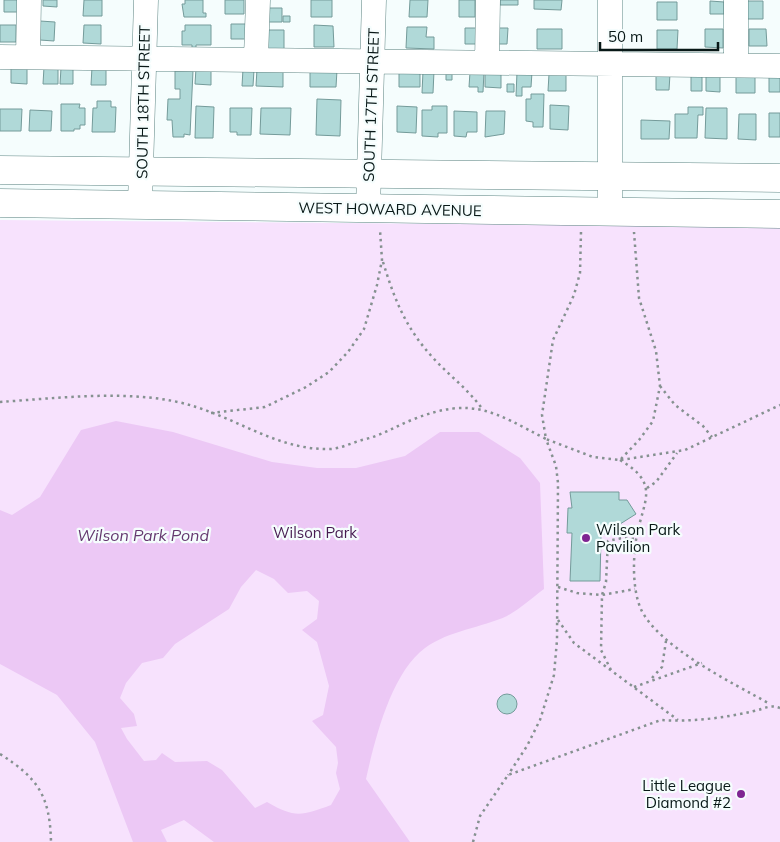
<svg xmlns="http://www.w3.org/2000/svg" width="780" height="842" font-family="Mulish,sans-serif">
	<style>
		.green { fill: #f7e2fd }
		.water { fill: #ecc8f5; fill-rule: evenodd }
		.building { fill: #b0d9d8; stroke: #749b9a }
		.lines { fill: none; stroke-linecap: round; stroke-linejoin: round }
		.minor-casing { stroke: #5e8583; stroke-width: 25 }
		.major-casing { stroke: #5e8583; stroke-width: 29 }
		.path { stroke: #859190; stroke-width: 2.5; stroke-dasharray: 2.5 4; stroke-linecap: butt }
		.minor { stroke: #fff; stroke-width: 24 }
		.major { stroke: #fff; stroke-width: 28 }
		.poi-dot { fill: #7f2592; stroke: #f5fdfd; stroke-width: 2 }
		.labels { text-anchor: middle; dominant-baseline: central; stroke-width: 4.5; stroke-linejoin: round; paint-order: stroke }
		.street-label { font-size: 15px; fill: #081817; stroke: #f5fdfd }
		.poi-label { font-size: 15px; fill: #081817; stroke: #f5fdfd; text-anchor: start }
		.park-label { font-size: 15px; fill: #471b51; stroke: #f5fdfd }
		.water-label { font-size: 16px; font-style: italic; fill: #64386f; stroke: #f5fdfd }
	</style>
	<rect width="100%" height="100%" fill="#f5fdfd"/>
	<path class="green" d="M 0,220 L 780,227 L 780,842 L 0,842 Z"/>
	<path class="water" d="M 116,421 L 173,432 L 272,462 L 317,468 L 356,468 L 405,456 L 440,432 L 479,432 L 520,458 L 540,483 L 544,589 C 533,597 520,609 507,616 C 481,628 450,630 425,648 C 391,673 375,739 366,779 L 410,842 L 214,842 L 184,820 L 161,830 L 167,842 L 133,842 L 95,742 L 57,695 L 0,664 L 0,510 L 12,515 L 40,497 L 81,430 ZM 256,570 L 274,579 L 288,593 L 307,591 L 319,601 L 317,619 L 302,630 L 317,642 L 329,686 L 323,715 L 312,721 L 336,747 L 338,763 L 336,773 L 340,789 L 331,805 C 302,816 294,818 267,802 L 255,808 L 222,770 L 207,761 L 175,762 L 162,753 L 156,760 L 144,761 L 127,739 L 121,728 L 137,726 L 134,714 L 120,698 L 126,683 L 142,663 L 163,658 L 175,644 L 229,609 L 241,587 Z"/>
	<path class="building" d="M 4,0 L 22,0 L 22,12 L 4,12 Z
		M 43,0 L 57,0 L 57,7 L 43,6 Z
		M 84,0 L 102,0 L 102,16 L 83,16 Z
		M 185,0 L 203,0 L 203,13 L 206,13 L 206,17 L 184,17 L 182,4 L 185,4 Z
		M 225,0 L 244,0 L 244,14 L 225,14 Z
		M 311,0 L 332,0 L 332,17 L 311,17 Z
		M 410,0 L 428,0 L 427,17 L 409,17 Z
		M 459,0 L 475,0 L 475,17 L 459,17 Z
		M 500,0 L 518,0 L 518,5 L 500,5 Z
		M 534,0 L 562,0 L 561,10 L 534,9 Z
		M 710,1 L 724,2 L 724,14 L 710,14 Z
		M 744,1 L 763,1 L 763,19 L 744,19 Z
		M 657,2 L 677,2 L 677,20 L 657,20 Z
		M 267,8 L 282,8 L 282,22 L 267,22 Z
		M 283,16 L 290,16 L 290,22 L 283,22 Z
		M 40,21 L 55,22 L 54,41 L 40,40 Z
		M 231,24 L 246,24 L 246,39 L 231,39 Z
		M 0,25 L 16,25 L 16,42 L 0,42 Z
		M 84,25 L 101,25 L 101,44 L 83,43 Z
		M 185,25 L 211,25 L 211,45 L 196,45 L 196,49 L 192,49 L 192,45 L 182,45 L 182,31 L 185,31 Z
		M 314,25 L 333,26 L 334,47 L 314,47 Z
		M 407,27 L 427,27 L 426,37 L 434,37 L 434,49 L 406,48 Z
		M 465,28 L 477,28 L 477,44 L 465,44 Z
		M 498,28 L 508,28 L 507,44 L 497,44 Z
		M 537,29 L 562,29 L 562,49 L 537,49 Z
		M 705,29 L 723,29 L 723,48 L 705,47 Z
		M 749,29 L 766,29 L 767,46 L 749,46 Z
		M 266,30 L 284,30 L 284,49 L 266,49 Z
		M 657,30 L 678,30 L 677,49 L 657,49 Z
		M 11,67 L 27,68 L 27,84 L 11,83 Z
		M 44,67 L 58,67 L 58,84 L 43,84 Z
		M 92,67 L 106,67 L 106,85 L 91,85 Z
		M 61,68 L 73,68 L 73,84 L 60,84 Z
		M 196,68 L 211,69 L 211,85 L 195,84 Z
		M 243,69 L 254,70 L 253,86 L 242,86 Z
		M 257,69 L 283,70 L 283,87 L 256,86 Z
		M 310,69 L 337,70 L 336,87 L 310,87 Z
		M 175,71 L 193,71 L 190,135 L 184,134 L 184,137 L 173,137 L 172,120 L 167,120 L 168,99 L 180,99 L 180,89 L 175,89 Z
		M 399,71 L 420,71 L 420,87 L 399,87 Z
		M 423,71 L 434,71 L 433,93 L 422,93 Z
		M 485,71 L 501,72 L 501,88 L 485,87 Z
		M 470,72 L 484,72 L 483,92 L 478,92 L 478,87 L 469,87 Z
		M 517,72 L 532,72 L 531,87 L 522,87 L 522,96 L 516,96 Z
		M 446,74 L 452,74 L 452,80 L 446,80 Z
		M 549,74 L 566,74 L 566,91 L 548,91 Z
		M 656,74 L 670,74 L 669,90 L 656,90 Z
		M 691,74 L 702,75 L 702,91 L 691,91 Z
		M 706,75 L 720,75 L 720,92 L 706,91 Z
		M 736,75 L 755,75 L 755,93 L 736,93 Z
		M 769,75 L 780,75 L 780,92 L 769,92 Z
		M 507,84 L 514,84 L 514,92 L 507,92 Z
		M 531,94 L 544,94 L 543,127 L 533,127 L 533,122 L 526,121 L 526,99 L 531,99 Z
		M 317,99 L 341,100 L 340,136 L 316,135 Z
		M 97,101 L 111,101 L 111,107 L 116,107 L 115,132 L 92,132 L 93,108 L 97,108 Z
		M 61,104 L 80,104 L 79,108 L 85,108 L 85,125 L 80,125 L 80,129 L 74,129 L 74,131 L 61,131 Z
		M 550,105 L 569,106 L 568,130 L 550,129 Z
		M 196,106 L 214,107 L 213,138 L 195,138 Z
		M 397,106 L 417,107 L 416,133 L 397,132 Z
		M 432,106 L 447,106 L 447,133 L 438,133 L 438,137 L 422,136 L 422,110 L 432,110 Z
		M 688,107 L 703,107 L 703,115 L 698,115 L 697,138 L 675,138 L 675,114 L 688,114 Z
		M 230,108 L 252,108 L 251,135 L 237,135 L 237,132 L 230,132 Z
		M 261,108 L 291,108 L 290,135 L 260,134 Z
		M 706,108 L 727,108 L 727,139 L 705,138 Z
		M 0,109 L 22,109 L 21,131 L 0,131 Z
		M 30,110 L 52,111 L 51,131 L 29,131 Z
		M 454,111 L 477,112 L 477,132 L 467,132 L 466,137 L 454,136 Z
		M 486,111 L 505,111 L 504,134 L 485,137 Z
		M 769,113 L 780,113 L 780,137 L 769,137 Z
		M 739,114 L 756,114 L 756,140 L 738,139 Z
		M 641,120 L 670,121 L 669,139 L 641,139 Z
		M 570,492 L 619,492 L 619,500 L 627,500 L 636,514 L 601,536 L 600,581 L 570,581 L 572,533 L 567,533 L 568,508 L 572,508 Z
		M497 704a10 10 0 1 1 20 0a10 10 0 1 1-20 0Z"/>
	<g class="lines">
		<defs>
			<path id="minor" d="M 736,0 L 736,65
				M 0,57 L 780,66
				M 28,57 L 29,0
				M 256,58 L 258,0
				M 487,62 L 488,0
				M 140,204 L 146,0
				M 368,209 L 374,0
				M 610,212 L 610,0"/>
			<path id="major" d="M 0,170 L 780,178
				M 0,203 L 780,214"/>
		</defs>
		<use href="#minor" class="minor-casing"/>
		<use href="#major" class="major-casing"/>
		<path class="path" d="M 581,232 L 580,273 L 574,295 L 553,340 L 542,415 L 546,439 L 593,457 L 620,460 L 639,440 L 653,421 L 660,386 L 656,351 L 639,298 L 634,232
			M 383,262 C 395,301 406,329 435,360 C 451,377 469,390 483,410
			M 660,386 L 675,405 L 703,426 L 712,437
			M 0,402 C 59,398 140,388 196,407 C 241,421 280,450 329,449 C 340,449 351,443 362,440 C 381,436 396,426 414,419 C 473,396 494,412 546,439 L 556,466 L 558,483 L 557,640 L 554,675 L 540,720 L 527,746 L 508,775
			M 211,413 L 265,407 L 306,387 L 329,372 L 348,352 L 364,329 L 377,285 L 382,260 L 380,230
			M 620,460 C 659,483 645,498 637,534 C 633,556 632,586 640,607 C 656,646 733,683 770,704
			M 621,460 L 685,450 L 780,405
			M 647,488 L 656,482 L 677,453
			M 558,587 L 577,593 L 602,595 L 606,582 L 608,541 L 622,538 L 636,539
			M 558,620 L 574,643 L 678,720
			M 611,670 L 601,650 L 602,595 L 635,589
			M 652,678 L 662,667 L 666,641
			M 634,687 L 702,663
			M 0,754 C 38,778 50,796 51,842
			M 473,842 L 480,816 L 508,775 L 661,720 C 691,722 725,718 754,711 C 765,709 769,704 780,708"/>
		<use href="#minor" class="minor"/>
		<use href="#major" class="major"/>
	</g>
	<g class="poi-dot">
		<circle cx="586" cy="538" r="5"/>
		<circle cx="741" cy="794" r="5"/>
	</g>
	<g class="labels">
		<g class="street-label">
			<text transform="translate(143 102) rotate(-89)">SOUTH 18TH STREET</text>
			<text transform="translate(371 105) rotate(-88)">SOUTH 17TH STREET</text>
			<text transform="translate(390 209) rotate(1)">WEST HOWARD AVENUE</text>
		</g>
		<g class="poi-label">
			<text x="596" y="529">Wilson Park<tspan x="596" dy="17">Pavilion</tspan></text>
			<text x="731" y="785" text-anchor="end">Little League<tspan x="731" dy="17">Diamond #2</tspan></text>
		</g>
		<g class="park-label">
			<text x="315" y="532">Wilson Park</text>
		</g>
		<g class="water-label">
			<text x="143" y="535">Wilson Park Pond</text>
		</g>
	</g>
	<path d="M600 42v8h118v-8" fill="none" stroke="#081817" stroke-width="2.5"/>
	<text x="608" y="42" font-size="15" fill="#081817" stroke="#f5fdfd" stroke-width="4" paint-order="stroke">50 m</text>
</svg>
